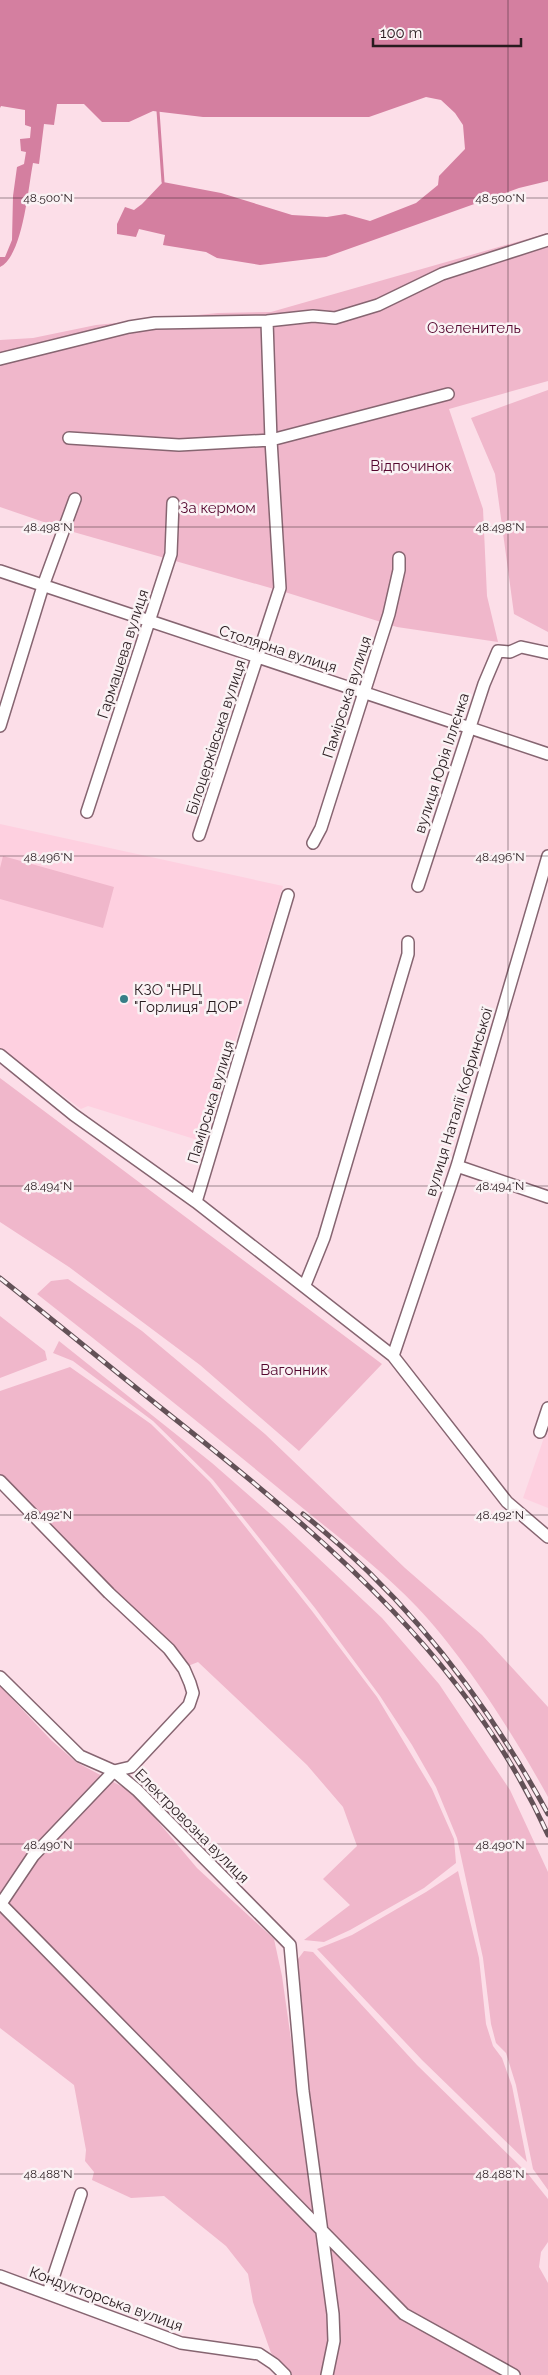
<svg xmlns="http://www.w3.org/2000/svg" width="548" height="2375" font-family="Raleway,sans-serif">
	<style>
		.built { fill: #fed0e0 }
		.green { fill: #f0b7cb }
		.water { fill: #d47fa0 }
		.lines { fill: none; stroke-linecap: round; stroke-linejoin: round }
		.stream { stroke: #d47fa0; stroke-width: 3 }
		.street-casing { stroke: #866571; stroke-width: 14 }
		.street { stroke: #fff; stroke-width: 11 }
		.rail-casing { stroke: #635157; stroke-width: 5 }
		.rail { stroke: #faf2f4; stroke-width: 3; stroke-dasharray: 9; stroke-linecap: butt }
		.ticks { fill: none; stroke: #281b1f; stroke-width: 1; stroke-opacity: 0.45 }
		.poi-dot { fill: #377e87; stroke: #faf2f4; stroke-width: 2 }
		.labels { text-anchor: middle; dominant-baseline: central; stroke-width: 5; stroke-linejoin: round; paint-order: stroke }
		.park-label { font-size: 15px; fill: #54072f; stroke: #faf2f4 }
		.street-label { font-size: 15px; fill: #281b1f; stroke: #faf2f4 }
		.poi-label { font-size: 15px; fill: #281b1f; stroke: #faf2f4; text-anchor: start }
		.ticks-label { font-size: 12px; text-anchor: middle; fill: #281b1f; stroke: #faf2f4; stroke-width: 5; stroke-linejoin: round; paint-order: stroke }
	</style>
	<rect width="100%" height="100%" fill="#fcdee8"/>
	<path class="built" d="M 0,824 L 283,886 L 204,1142 L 88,1106 L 81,1109 L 0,1049 Z
		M 548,1426 L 548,1508 L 523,1498 Z"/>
	<path class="green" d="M 548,233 L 548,381 L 449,409 L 483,509 L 487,596 L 498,642 L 397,627 L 288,593 L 70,531 L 0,507 L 0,340 L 33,338 L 96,325 L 218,313 L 271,312 Z
		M 548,390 L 548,632 L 514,614 L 495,474 L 471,418 Z
		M 3,856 L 114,887 L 103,928 L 0,899 L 0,868 Z
		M 0,1078 L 382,1364 L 299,1451 L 200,1365 L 69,1267 L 0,1222 Z
		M 68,1279 L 142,1331 L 265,1434 L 405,1568 L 482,1635 L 548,1707 L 548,1797 C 514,1735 465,1658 417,1607 C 378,1566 331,1532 288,1496 C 205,1427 121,1360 37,1294 L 51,1281 Z
		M 0,1316 L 45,1351 L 47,1360 L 0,1378 Z
		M 59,1341 L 212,1463 L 283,1525 L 382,1618 L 439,1684 L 510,1790 L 548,1872 L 548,2190 L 533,2169 L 516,2085 L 506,2053 L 496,2043 L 491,2024 L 483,1958 L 457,1838 L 436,1787 L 412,1745 L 380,1696 L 315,1608 L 213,1480 L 153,1421 L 73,1361 L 53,1353 Z
		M 70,1367 L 151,1424 L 210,1482 L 312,1611 L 377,1697 L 432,1789 L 454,1839 L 456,1863 L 424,1888 L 350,1930 L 324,1942 L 304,1940 L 350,1905 L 323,1879 L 357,1846 L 343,1807 L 307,1765 L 198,1662 L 188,1666 L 0,1474 L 0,1391 Z
		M 0,1686 L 51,1740 L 76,1762 L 134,1793 L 197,1868 L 274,1939 L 282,1976 L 330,2315 L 329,2344 L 321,2375 L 291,2375 L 271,2353 L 253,2302 L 248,2274 L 226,2246 L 164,2196 L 131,2198 L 92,2180 L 94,2172 L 85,2161 L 86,2150 L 74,2085 L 0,2028 Z
		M 458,1871 L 479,1958 L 486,2024 L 493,2046 L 502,2058 L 512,2086 L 527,2162 L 422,2060 L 317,1949 L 352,1935 L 426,1892 Z
		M 304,1951 L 313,1952 L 417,2065 L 528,2174 L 548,2199 L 548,2242 L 541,2252 L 539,2267 L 548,2283 L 548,2375 L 333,2375 C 346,2324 330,2279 324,2228 C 314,2147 305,2066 296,1986 L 298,1959 Z"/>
	<path class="water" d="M 0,0 L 548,0 L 548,181 L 519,188 L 326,257 L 260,265 L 217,258 L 206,252 L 163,245 L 165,235 L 139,229 L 136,237 L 117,234 L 117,224 L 125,207 L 134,210 L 142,204 L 163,182 L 221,193 L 292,215 L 327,217 L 345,214 L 370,221 L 416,203 L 438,185 L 439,176 L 465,149 L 463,125 L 455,113 L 441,100 L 426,97 L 369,117 L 203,117 L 153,111 L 129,122 L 102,122 L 84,104 L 57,104 L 54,125 L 44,124 L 39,164 L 33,163 C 28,188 23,256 0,267 L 0,257 L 5,257 L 12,240 L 13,196 L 17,167 L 24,164 L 26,152 L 21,151 L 20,139 L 30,138 L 31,127 L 25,125 L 25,110 L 1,106 L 0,108 Z"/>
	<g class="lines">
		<path class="stream" d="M 158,111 L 163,182"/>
		<defs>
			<path id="street" d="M 0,359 L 129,327 L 155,323 L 267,321 L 313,316 L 335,318 L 378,305 L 442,274 L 548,240
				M 69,438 L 179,445 L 271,440 L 448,394
				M 0,571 L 548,754
				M 0,726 L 43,586 L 75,499
				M 87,812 L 171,554 L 173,503
				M 199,835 L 280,588 L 271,440 L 267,321
				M 313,843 L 321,828 L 389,614 L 399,570 L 399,558
				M 418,886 L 484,684 L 498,651 L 510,652 L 521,647 L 548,653
				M 0,1055 L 74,1115 L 196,1202 L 393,1356 L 507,1502 L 548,1537
				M 457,1166 L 548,1197
				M 196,1202 L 288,895
				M 305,1285 L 324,1238 L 408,954 L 408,942
				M 393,1356 L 457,1166 L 548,856
				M 540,1432 L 548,1408
				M 0,1481 L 109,1593 L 169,1649 L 184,1669 L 190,1683 L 193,1693 L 189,1705 L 131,1767 L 114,1771 L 33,1856 L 0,1905
				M 0,1677 L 80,1756 L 114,1771 L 137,1790 L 290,1945 L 303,2091 L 333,2314 L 334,2341 L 327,2375
				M 0,1903 L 404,2314 L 514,2375
				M 0,2276 L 181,2343 L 259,2354 L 274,2364 L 285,2375
				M 48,2293 L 81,2194"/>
		</defs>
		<use href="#street" class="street-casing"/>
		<use href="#street" class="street"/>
		<defs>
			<path id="rail" d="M 0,1278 C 62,1327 123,1378 185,1427 C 330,1543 470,1662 548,1835
				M 303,1514 C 406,1596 486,1699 548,1814"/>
		</defs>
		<use href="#rail" class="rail-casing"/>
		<use href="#rail" class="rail"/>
	</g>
	<path class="ticks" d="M 508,0 L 508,2375M 0,198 L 548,198M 0,527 L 548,527M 0,856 L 548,856M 0,1186 L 548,1186M 0,1515 L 548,1515M 0,1844 L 548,1844M 0,2174 L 548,2174"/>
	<circle class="poi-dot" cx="124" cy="999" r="5"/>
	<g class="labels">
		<g class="park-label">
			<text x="474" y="328">Озеленитель</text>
			<text x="411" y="466">Відпочинок</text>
			<text x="218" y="508">За кермом</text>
			<text x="294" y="1370">Вагонник</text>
		</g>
		<g class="street-label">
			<text transform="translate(278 649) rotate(18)">Столярна вулиця</text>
			<text transform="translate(123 654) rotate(-72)">Гармашева вулиця</text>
			<text transform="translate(347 697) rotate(-72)">Памірська вулиця</text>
			<text transform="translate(216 737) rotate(-72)">Білоцерківська вулиця</text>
			<text transform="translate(442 763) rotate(-72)">вулиця Юрія Іллєнка</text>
			<text transform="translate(211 1102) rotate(-73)">Памірська вулиця</text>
			<text transform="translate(459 1102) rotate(-73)">вулиця Наталії Кобринської</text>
			<text transform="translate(192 1826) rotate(45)">Електровозна вулиця</text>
			<text transform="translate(106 2299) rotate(20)">Кондукторська вулиця</text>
		</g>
		<g class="poi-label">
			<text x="134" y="990">КЗО "НРЦ<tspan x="134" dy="17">"Горлиця" ДОР"</tspan></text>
		</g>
	</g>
	<g class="ticks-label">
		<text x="48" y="202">48.500°N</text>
		<text x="500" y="202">48.500°N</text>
		<text x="48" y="531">48.498°N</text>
		<text x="500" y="531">48.498°N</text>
		<text x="48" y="861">48.496°N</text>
		<text x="500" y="861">48.496°N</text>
		<text x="48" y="1190">48.494°N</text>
		<text x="500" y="1190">48.494°N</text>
		<text x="48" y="1519">48.492°N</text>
		<text x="500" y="1519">48.492°N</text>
		<text x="48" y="1849">48.490°N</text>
		<text x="500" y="1849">48.490°N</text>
		<text x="48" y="2178">48.488°N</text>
		<text x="500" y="2178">48.488°N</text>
	</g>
	<path d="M373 38v8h148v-8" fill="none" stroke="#281b1f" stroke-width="2.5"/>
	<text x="380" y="38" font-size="15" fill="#281b1f" stroke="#faf2f4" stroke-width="4" paint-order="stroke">100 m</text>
</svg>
